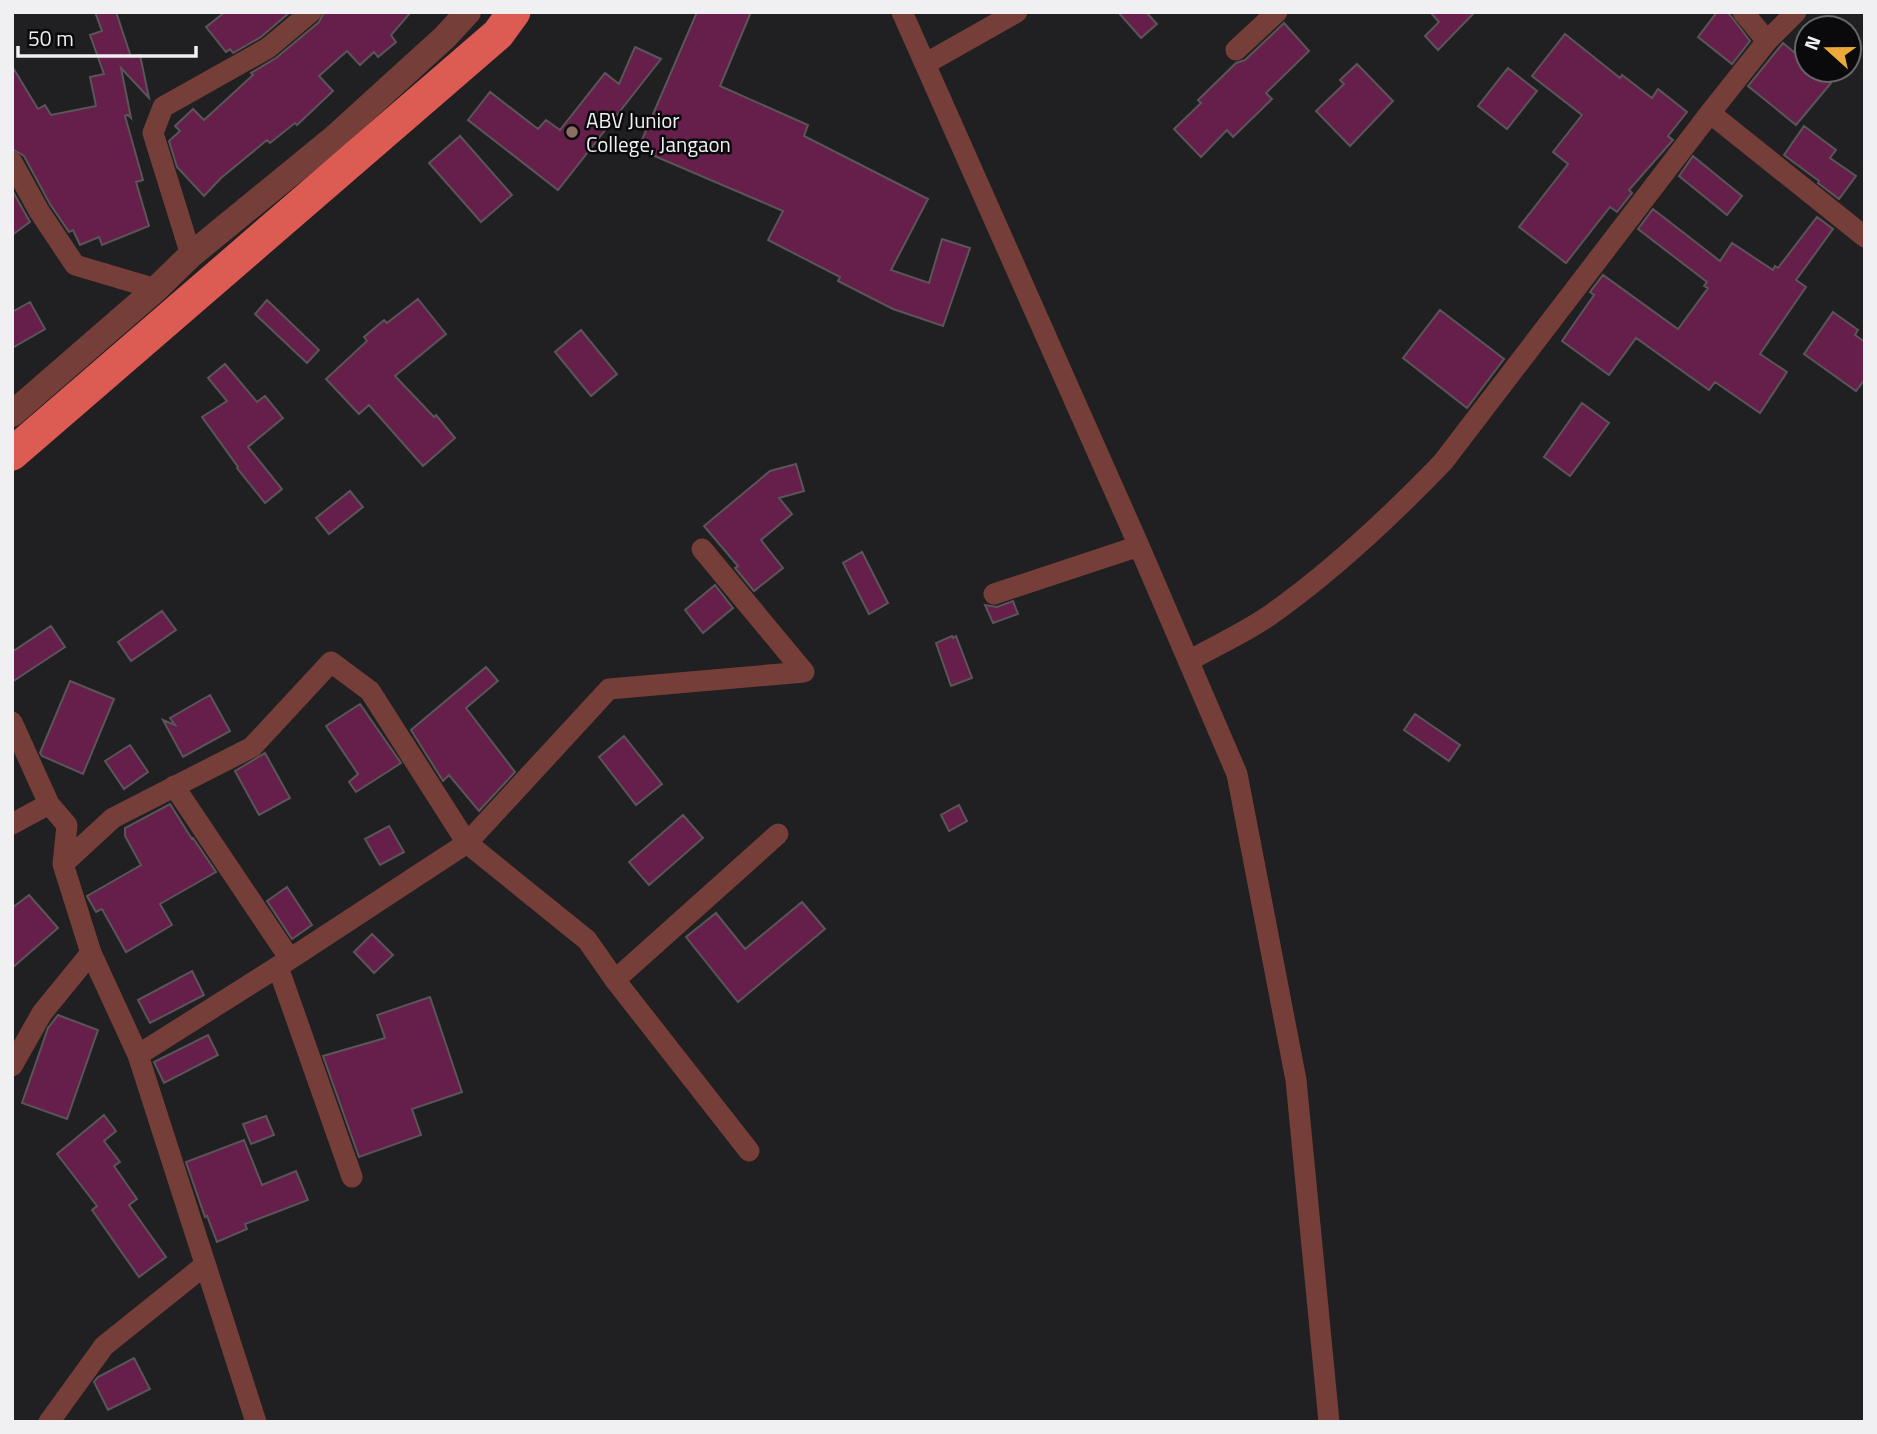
<svg xmlns="http://www.w3.org/2000/svg" width="1877" height="1434" font-family="'Titillium Web',sans-serif">
	<style>
		.building { fill: #661f4b; stroke: #5a5557; stroke-width: 2 }
		.lines { fill: none; stroke-linecap: round; stroke-linejoin: round }
		.minor { stroke: #763e39; stroke-width: 21 }
		.tertiary { stroke: #763e39; stroke-width: 26 }
		.trunk { stroke: #dc5c54; stroke-width: 33 }
		.education-dot { fill: #8d6e63; stroke: #0a090b; stroke-width: 2.5 }
		.labels { text-anchor: middle; dominant-baseline: central; stroke-width: 5; stroke-linejoin: round; paint-order: stroke }
		.poi-label { font-size: 21px; fill: #f0f0f2; stroke: #0a090b; text-anchor: start }
	</style>
	<rect width="100%" height="100%" fill="#201f22"/>
	<path class="building" d="M 95,12 L 116,12 L 131,57 L 140,55 L 149,98 L 121,68 L 131,118 L 128,115 L 125,116 L 143,180 L 136,182 L 149,226 L 102,245 L 99,237 L 80,245 L 73,230 L 69,232 L 50,204 L 24,156 L 12,149 L 12,66 L 38,109 L 45,105 L 51,115 L 96,106 L 90,77 L 104,74 L 90,35 L 102,31 Z
		M 225,12 L 290,12 L 261,37 L 233,53 L 230,49 L 226,52 L 206,27 Z
		M 324,12 L 411,12 L 391,35 L 396,42 L 378,57 L 374,52 L 360,65 L 347,51 L 319,76 L 333,91 L 297,125 L 295,123 L 270,143 L 267,140 L 221,178 L 204,196 L 177,167 L 169,141 L 180,131 L 175,126 L 193,109 L 204,120 L 253,75 L 251,73 L 276,58 L 319,22 Z
		M 697,12 L 751,12 L 720,86 L 808,125 L 804,136 L 928,199 L 891,270 L 929,283 L 942,239 L 970,248 L 943,326 L 893,309 L 838,281 L 840,277 L 768,240 L 783,211 L 638,149 Z
		M 1118,12 L 1146,12 L 1157,24 L 1141,38 Z
		M 1430,12 L 1475,12 L 1438,50 L 1425,36 L 1439,22 Z
		M 1717,12 L 1727,12 L 1730,15 L 1750,41 L 1732,64 L 1698,37 Z
		M 1284,23 L 1309,51 L 1266,93 L 1272,99 L 1233,137 L 1227,130 L 1201,157 L 1174,129 L 1201,103 L 1198,100 L 1236,63 L 1245,60 Z
		M 1565,34 L 1620,78 L 1622,75 L 1652,98 L 1658,89 L 1687,112 L 1668,136 L 1673,140 L 1629,190 L 1632,193 L 1617,212 L 1610,207 L 1566,263 L 1519,227 L 1568,164 L 1553,152 L 1582,115 L 1532,76 Z
		M 1783,43 L 1807,63 L 1807,70 L 1816,70 L 1831,83 L 1796,125 L 1748,86 Z
		M 635,47 L 661,59 L 558,190 L 468,120 L 490,92 L 538,129 L 546,120 L 560,130 L 605,73 L 619,84 Z
		M 1357,64 L 1393,101 L 1350,146 L 1316,111 L 1344,84 L 1340,80 Z
		M 1508,68 L 1537,91 L 1507,129 L 1478,106 Z
		M 1804,126 L 1836,150 L 1830,158 L 1856,176 L 1839,199 L 1818,183 L 1819,181 L 1784,155 Z
		M 460,136 L 512,195 L 481,222 L 429,163 Z
		M 1693,156 L 1742,196 L 1727,215 L 1679,176 Z
		M 12,190 L 30,222 L 12,235 Z
		M 1653,209 L 1720,261 L 1732,243 L 1773,270 L 1775,266 L 1778,268 L 1817,217 L 1833,229 L 1796,280 L 1806,287 L 1760,354 L 1787,372 L 1760,413 L 1715,382 L 1709,390 L 1636,338 L 1609,375 L 1562,341 L 1594,295 L 1590,292 L 1603,275 L 1678,329 L 1708,288 L 1704,286 L 1707,282 L 1638,229 Z
		M 418,299 L 446,334 L 395,376 L 434,417 L 436,415 L 455,438 L 423,466 L 369,405 L 359,414 L 326,379 L 367,341 L 364,337 L 384,320 L 387,323 Z
		M 267,300 L 319,350 L 307,363 L 255,314 Z
		M 30,302 L 45,329 L 12,348 L 12,312 Z
		M 1440,310 L 1504,359 L 1467,408 L 1403,358 Z
		M 1833,312 L 1858,330 L 1855,335 L 1865,342 L 1865,379 L 1856,391 L 1804,354 Z
		M 581,330 L 617,374 L 591,396 L 555,352 Z
		M 225,364 L 257,402 L 265,396 L 283,418 L 248,447 L 282,489 L 265,503 L 237,468 L 238,467 L 202,417 L 227,401 L 208,378 Z
		M 1582,403 L 1609,423 L 1570,476 L 1544,457 Z
		M 796,464 L 804,491 L 779,498 L 792,514 L 761,540 L 783,568 L 754,591 L 735,568 L 738,566 L 704,526 L 770,471 Z
		M 350,491 L 363,507 L 329,534 L 316,518 Z
		M 862,552 L 888,603 L 869,614 L 843,563 Z
		M 715,585 L 733,608 L 703,633 L 685,610 Z
		M 1013,601 L 1018,614 L 993,623 L 985,605 L 997,607 Z
		M 162,611 L 176,630 L 131,661 L 118,642 Z
		M 51,626 L 65,647 L 12,682 L 12,652 Z
		M 952,636 L 953,638 L 956,636 L 972,678 L 951,686 L 936,643 Z
		M 486,667 L 498,681 L 466,708 L 515,772 L 479,811 L 449,775 L 443,781 L 411,730 Z
		M 70,681 L 114,699 L 83,774 L 42,756 L 40,753 Z
		M 210,695 L 230,731 L 183,757 L 163,720 L 175,725 L 170,718 Z
		M 360,704 L 401,763 L 356,792 L 349,782 L 358,774 L 326,726 Z
		M 1415,714 L 1460,745 L 1449,761 L 1404,730 Z
		M 624,736 L 662,784 L 636,805 L 599,757 Z
		M 130,745 L 148,772 L 124,789 L 105,761 Z
		M 265,753 L 290,798 L 259,815 L 235,771 Z
		M 170,804 L 192,839 L 193,838 L 216,872 L 160,904 L 172,925 L 126,952 L 102,909 L 96,912 L 87,896 L 141,865 L 125,836 L 125,828 Z
		M 959,805 L 967,821 L 949,831 L 941,815 Z
		M 683,815 L 703,838 L 649,885 L 629,862 Z
		M 389,826 L 404,852 L 380,865 L 365,839 Z
		M 287,887 L 312,925 L 292,939 L 267,901 Z
		M 29,895 L 58,928 L 12,968 L 12,908 Z
		M 802,902 L 825,929 L 738,1002 L 686,937 L 716,913 L 745,949 Z
		M 372,934 L 393,955 L 374,973 L 354,952 Z
		M 192,971 L 204,995 L 150,1023 L 138,1000 Z
		M 430,997 L 462,1092 L 412,1109 L 421,1135 L 359,1157 L 323,1056 L 385,1038 L 377,1015 Z
		M 58,1015 L 98,1030 L 67,1119 L 22,1103 L 48,1028 Z
		M 208,1035 L 218,1055 L 164,1083 L 154,1062 Z
		M 104,1115 L 116,1131 L 104,1141 L 120,1162 L 114,1166 L 137,1199 L 129,1205 L 166,1257 L 139,1277 L 92,1210 L 97,1206 L 57,1154 Z
		M 266,1116 L 274,1135 L 251,1144 L 243,1124 Z
		M 244,1140 L 262,1185 L 296,1171 L 308,1200 L 245,1224 L 247,1229 L 217,1242 L 207,1216 L 205,1217 L 186,1162 Z
		M 134,1358 L 150,1389 L 108,1410 L 94,1382 L 98,1377 Z"/>
	<g class="lines">
		<path class="minor" d="M 902,12 L 1139,546 L 1237,774 L 1296,1080 L 1329,1422
			M 1743,12 L 1767,41
			M 1236,50 L 1277,12
			M 925,64 L 1017,12
			M 1710,113 L 1865,237
			M 12,162 L 39,211 L 75,265 L 156,289
			M 191,255 L 153,133 L 163,107 L 268,48 L 311,12
			M 994,594 L 1139,546
			M 1189,661 C 1216,645 1247,632 1273,613 C 1335,569 1390,517 1443,462 L 1710,113 L 1767,41 L 1796,12
			M 12,722 L 49,804 L 67,825 L 63,864 L 91,953 L 138,1055 L 256,1422
			M 174,786 L 290,959
			M 12,824 L 49,804
			M 63,864 L 113,818 L 252,747 L 331,662 L 370,691 L 467,843 L 609,689 L 804,672 L 702,549
			M 278,967 L 352,1177
			M 615,980 L 778,834
			M 138,1055 L 290,959 L 467,843 L 587,940 L 615,980 L 749,1151
			M 12,1066 L 42,1013 L 91,953
			M 49,1422 L 104,1346 L 205,1265"/>
		<path class="tertiary" d="M 12,414 L 156,289 L 191,255 L 334,138 L 445,37 L 468,12"/>
		<path class="trunk" d="M 12,454 L 498,34 L 514,12"/>
	</g>
	<circle class="education-dot" cx="572" cy="132" r="7"/>
	<g class="labels">
		<g class="poi-label">
			<text x="586" y="120">ABV Junior<tspan x="586" dy="24">College, Jangaon</tspan></text>
		</g>
	</g>
	<rect width="1877" height="1434" fill="none" stroke="#f0f0f2" stroke-width="28"/>
	<g transform="translate(1828 49) rotate(291)"><circle r="33" fill="#0a090b" stroke="#666567" stroke-width="2"/>
	<path d="M0-5L12 26L0 18L-12 26Z" fill="#eba93a"/>
	<text y="-10" font-size="19" font-weight="bold" text-anchor="middle" fill="#f0f0f2">N</text>
	</g>
	<path d="M18 46v10h178v-10" fill="none" stroke="#f0f0f2" stroke-width="3.5"/>
	<text x="28" y="46" font-size="21" fill="#f0f0f2" stroke="#0a090b" stroke-width="5" paint-order="stroke">50 m</text>
</svg>
